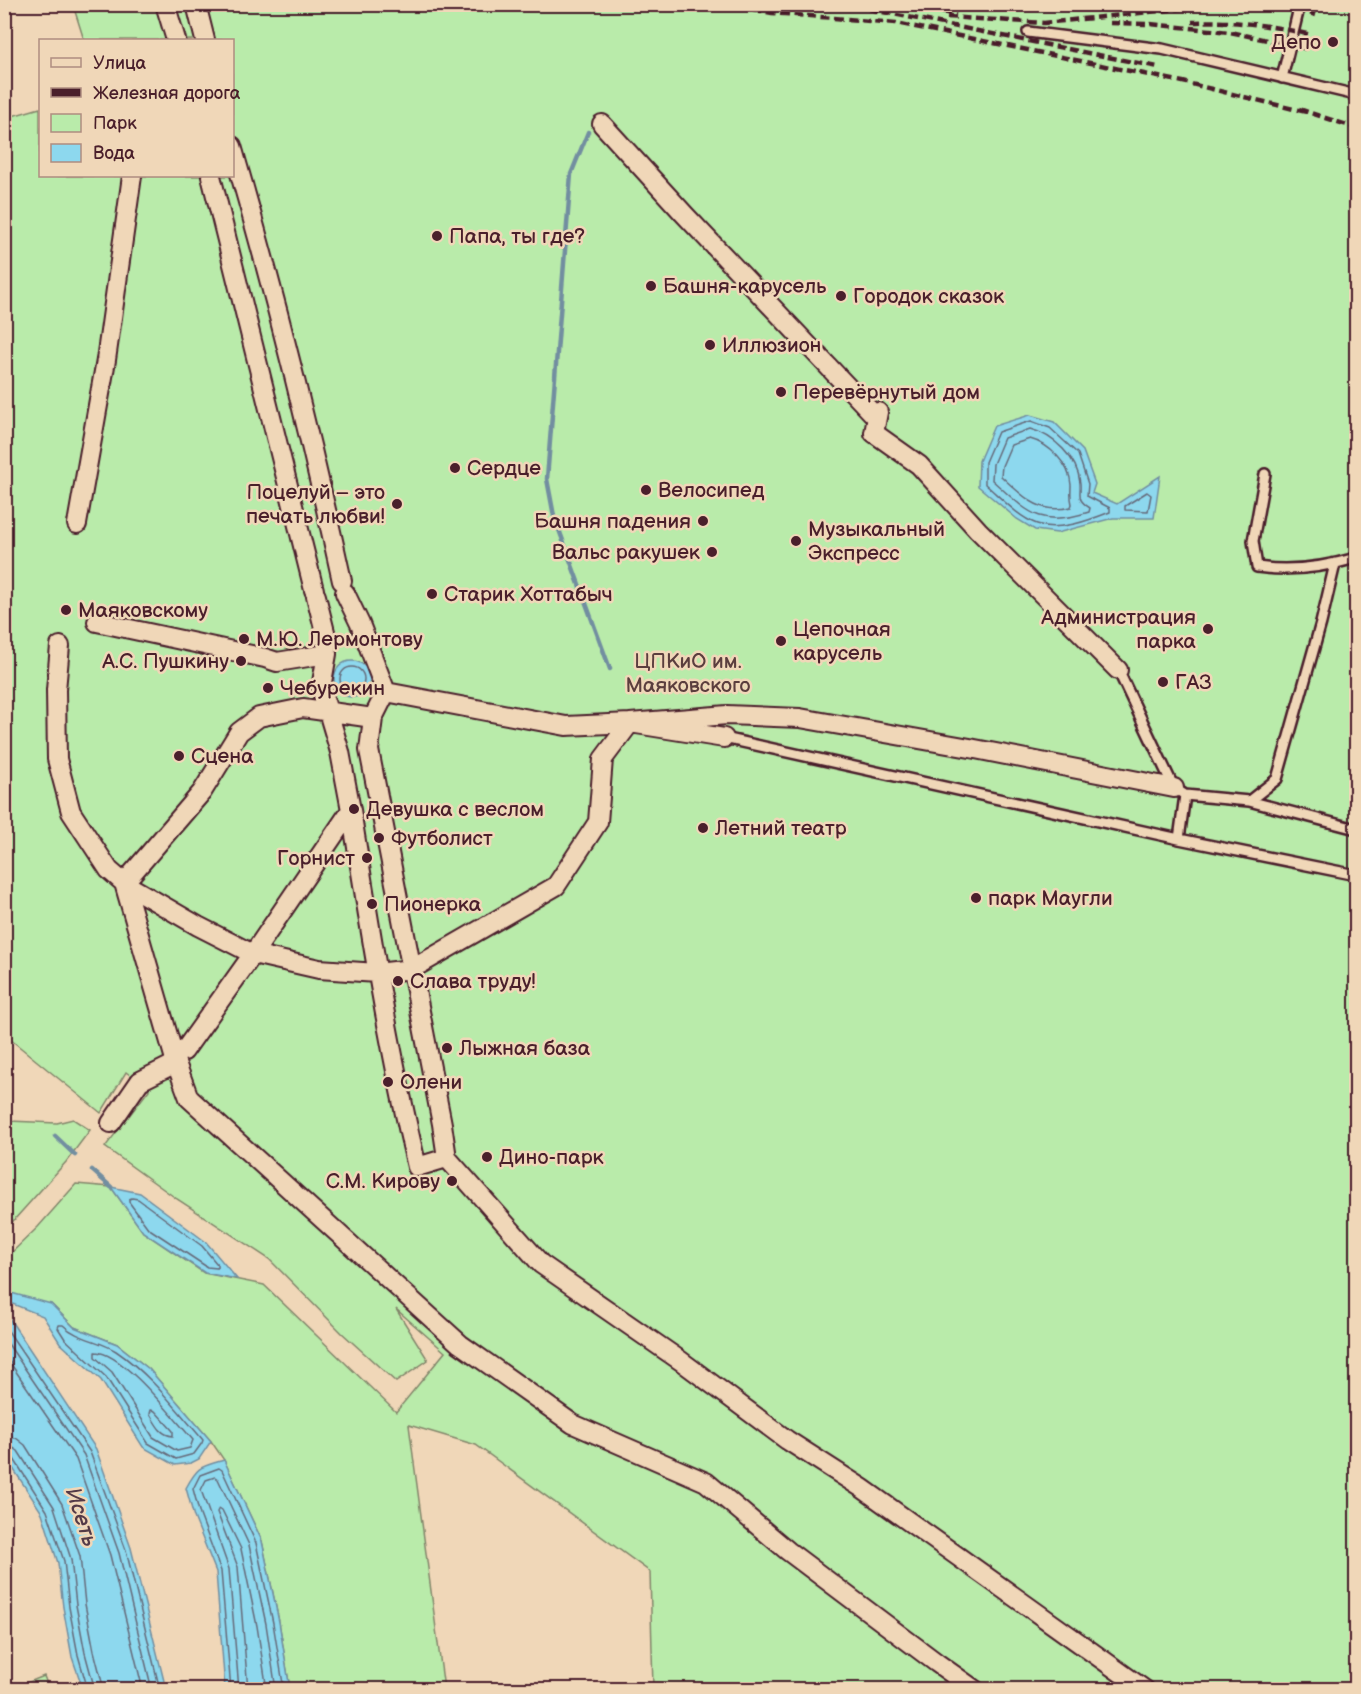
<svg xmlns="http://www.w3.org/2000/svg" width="1361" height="1694" font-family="'Balsamiq Sans',sans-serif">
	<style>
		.green { fill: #b9ebaa; stroke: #82856a; stroke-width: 1.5 }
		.water { fill: #8dd8ee; stroke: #728ea0; stroke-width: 1.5 }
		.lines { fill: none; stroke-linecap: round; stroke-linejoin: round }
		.shore { stroke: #656979; stroke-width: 1.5 }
		.stream { stroke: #728ea0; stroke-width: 4.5 }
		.lane-casing { stroke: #4a1f2b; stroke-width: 14 }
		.street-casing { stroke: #4a1f2b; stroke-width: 22 }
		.lane { stroke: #f0d7b8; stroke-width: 9 }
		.street { stroke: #f0d7b8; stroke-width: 18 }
		.rail { stroke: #4a1f2b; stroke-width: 4.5; stroke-dasharray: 9 4.5; stroke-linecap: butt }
		.poi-dot { fill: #4a1f2b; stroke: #f0d7b8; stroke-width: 2 }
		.labels { text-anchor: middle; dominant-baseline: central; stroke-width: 5; stroke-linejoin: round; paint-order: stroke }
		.poi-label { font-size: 21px; fill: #4a1f2b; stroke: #f0d7b8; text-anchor: start }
		.park-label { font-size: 21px; fill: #5b3e3e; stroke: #f0d7b8 }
		.water-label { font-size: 22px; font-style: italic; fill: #543b48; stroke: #f0d7b8 }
	</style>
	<rect width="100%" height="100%" fill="#f0d7b8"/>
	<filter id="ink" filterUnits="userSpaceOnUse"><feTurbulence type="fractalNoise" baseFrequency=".0167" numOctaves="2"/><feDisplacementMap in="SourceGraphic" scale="12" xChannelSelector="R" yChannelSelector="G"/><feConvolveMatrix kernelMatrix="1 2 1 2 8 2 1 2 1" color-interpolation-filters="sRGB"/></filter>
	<g filter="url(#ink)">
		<path class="green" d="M 73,5 L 1356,5 L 1356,1689 L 653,1689 L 650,1572 L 476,1445 L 409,1425 L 444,1689 L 290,1689 L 279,1622 L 262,1541 L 224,1460 L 211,1441 L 149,1369 L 117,1344 L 74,1327 L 51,1304 L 5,1299 L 5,1259 L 38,1227 L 76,1184 L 111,1187 L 143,1232 L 204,1273 L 264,1285 L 396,1412 L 445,1352 L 396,1309 L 428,1360 L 396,1382 L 342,1333 L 269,1259 L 177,1199 L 105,1147 L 149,1090 L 126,1072 L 101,1113 L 5,1035 L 5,118 L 40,108 L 40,176 L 232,176 L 232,40 L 84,40 Z
			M 5,1117 L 9,1121 L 57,1123 L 73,1119 L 90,1130 L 66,1162 L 5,1230 Z
			M 44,1676 L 49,1689 L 12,1689 Z"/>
		<path class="water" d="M 1030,415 L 1054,422 L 1083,451 L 1095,484 L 1092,493 L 1117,504 L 1160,476 L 1154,518 L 1113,518 L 1057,533 L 1035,530 L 1017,519 L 978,486 L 979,461 L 994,426 Z
			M334 679a18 18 0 1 1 36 0a18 18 0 1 1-36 0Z
			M 111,1187 L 140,1193 L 206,1242 L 237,1279 L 205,1273 L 143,1232 Z
			M 4,1291 L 51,1304 L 74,1327 L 117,1344 L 149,1369 L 211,1441 L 199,1459 L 191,1463 L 175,1465 L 143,1447 L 101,1380 L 60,1343 L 43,1316 L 5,1301 Z
			M 5,1312 L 96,1449 L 131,1548 L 166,1689 L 83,1689 L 72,1657 L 63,1607 L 58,1563 L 42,1513 L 5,1456 Z
			M 224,1460 L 262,1541 L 279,1622 L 290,1689 L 225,1689 L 216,1572 L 194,1517 L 186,1488 C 198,1466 200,1467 224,1460 Z"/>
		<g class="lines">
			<path class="shore" d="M 1031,421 L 1050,428 L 1078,454 L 1088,484 L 1087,496 L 1110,508 L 1110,512 C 1090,520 1059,532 1037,524 C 1018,517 1000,497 985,484 L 985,462 L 998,432 Z
				M 1030,429 C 1053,435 1078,458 1080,483 C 1081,496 1076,499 1090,508 L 1089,512 C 1039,528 1029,513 992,480 L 993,464 L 1004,438 Z
				M 1030,439 C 1049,444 1070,464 1071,485 C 1071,492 1070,497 1072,504 L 1071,507 C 1039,515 1024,497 1001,476 L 1002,466 L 1011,445 Z
				M 1147,492 L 1151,495 L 1148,511 L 1125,510 L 1125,506 Z
				M340 679a12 12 0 1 1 24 0a12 12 0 1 1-24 0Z
				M 132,1198 L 138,1199 L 202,1246 L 217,1264 L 217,1268 L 207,1267 L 148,1228 L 129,1202 L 129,1199 Z
				M 4,1325 L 90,1452 L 126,1550 L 160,1690
				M 59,1325 L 63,1325 C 77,1339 99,1340 116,1351 C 150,1374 176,1409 203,1440 L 202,1443 L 194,1454 L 176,1459 L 148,1443 L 106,1377 L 65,1339 L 58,1328 Z
				M 4,1338 L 84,1455 L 119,1553 L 152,1690
				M 95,1352 C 122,1351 175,1420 193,1440 L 190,1448 L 177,1451 L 153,1437 L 112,1372 L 95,1357 Z
				M 4,1354 L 76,1459 L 110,1555 L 143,1690
				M 151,1410 L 155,1411 L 173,1431 L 173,1436 C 160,1435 156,1424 150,1414 Z
				M 4,1437 L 16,1438 L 25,1445 L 62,1504 L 80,1556 L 85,1604 L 94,1651 L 104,1690
				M 4,1446 L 12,1447 L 18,1451 L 54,1507 L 71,1559 L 76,1605 L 85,1653 L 95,1690
				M 4,1453 L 12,1456 L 47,1511 L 64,1561 L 69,1607 L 78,1655 L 88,1690
				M 231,1690 L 221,1571 L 200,1515 L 193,1489 L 200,1475 L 219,1468 L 222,1470 L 256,1543 L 273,1623 L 284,1690
				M 239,1690 L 229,1569 L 201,1490 L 206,1480 L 215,1477 L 218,1479 L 249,1545 L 266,1624 L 276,1690
				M 248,1690 L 238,1567 L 217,1512 L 219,1508 L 222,1510 L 241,1549 L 257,1626 L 267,1690"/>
			<path class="stream" d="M 588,132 L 571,174 L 547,479 L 554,516 L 610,669
				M 55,1136 L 75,1155
				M 92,1170 L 111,1187"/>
			<defs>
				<path id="lane" d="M 1028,32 L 1162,49 L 1356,95
					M 1282,78 L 1300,4
					M 1265,474 L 1253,541 L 1257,567 C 1290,572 1325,567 1356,558
					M 1118,670 L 1174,788 L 1185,795 L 1249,801 L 1277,779 L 1321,623 L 1335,564
					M 724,738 L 1179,839 L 1356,875
					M 1249,801 L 1356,829
					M 1179,839 L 1185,795"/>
				<path id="street" d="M 165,4 L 176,40
					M 196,4 L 205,40
					M 602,124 L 685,215 L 877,418
					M 232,146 C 274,290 310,435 342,581
					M 211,176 L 314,590
					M 878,412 L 874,433 L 919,465 L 978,530 L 1118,670
					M 77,524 L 106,360 L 132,176
					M 345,593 L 360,624 L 386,692 L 373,718 L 369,750 L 442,1124 L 447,1158
					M 97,622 L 265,658 L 277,662 L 327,654
					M 60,646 L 56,690 L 57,759 L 71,812 L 109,870 L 124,883 L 198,926 L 253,954 L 319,969 L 377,973 L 412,969 L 556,886 L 598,822 L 603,759 L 630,723 L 727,715 L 800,718 L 970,748 L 1174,788
					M 386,692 L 566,726 L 630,723 L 724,738
					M 373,718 L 303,708 L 259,717 L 239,732 L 202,792 L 124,883 L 176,1063 L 189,1098 L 460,1344 L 573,1424 L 706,1482 L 788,1551 L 937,1663 L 975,1690
					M 351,810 C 370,929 389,1050 417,1167 L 447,1158 L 541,1264 L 681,1361 L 787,1440 L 862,1488 L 1145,1690
					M 184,1051 L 253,954 L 351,810 L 340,752 L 321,688 L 327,654 L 326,636 L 316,596
					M 111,1123 L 140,1081 L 176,1063"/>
			</defs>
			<use href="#lane" class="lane-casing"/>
			<use href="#street" class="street-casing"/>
			<use href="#lane" class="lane"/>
			<use href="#street" class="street"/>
			<path class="rail" d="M 727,4 L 772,13 L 896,23 L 1183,82 L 1306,112
				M 843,4 L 1158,67
				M 902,4 L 956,15
				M 1257,4 L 1299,10 L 1316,15
				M 947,17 L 1044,23 L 1227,4
				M 1192,22 C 1233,20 1271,25 1311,35
				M 1110,23 L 1150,24 L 1230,32 L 1308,49
				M 1299,109 L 1356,128"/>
		</g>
	</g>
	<g class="poi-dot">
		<circle cx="1333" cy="42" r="6"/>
		<circle cx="437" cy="236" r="6"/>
		<circle cx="651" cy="286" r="6"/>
		<circle cx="841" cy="296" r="6"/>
		<circle cx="710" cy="345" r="6"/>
		<circle cx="781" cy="392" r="6"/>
		<circle cx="455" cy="468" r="6"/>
		<circle cx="646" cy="490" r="6"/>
		<circle cx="397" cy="504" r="6"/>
		<circle cx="703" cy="521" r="6"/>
		<circle cx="796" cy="541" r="6"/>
		<circle cx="712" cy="552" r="6"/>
		<circle cx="432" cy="594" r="6"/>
		<circle cx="66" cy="610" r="6"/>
		<circle cx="1208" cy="629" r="6"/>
		<circle cx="244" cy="639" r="6"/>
		<circle cx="781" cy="641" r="6"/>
		<circle cx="241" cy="661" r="6"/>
		<circle cx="1163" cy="682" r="6"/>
		<circle cx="268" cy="688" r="6"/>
		<circle cx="179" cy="756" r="6"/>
		<circle cx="354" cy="809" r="6"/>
		<circle cx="703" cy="828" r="6"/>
		<circle cx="379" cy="838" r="6"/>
		<circle cx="367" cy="858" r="6"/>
		<circle cx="976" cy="898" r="6"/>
		<circle cx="372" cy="904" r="6"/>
		<circle cx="398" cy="981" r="6"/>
		<circle cx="447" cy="1048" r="6"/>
		<circle cx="388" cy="1082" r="6"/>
		<circle cx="487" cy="1157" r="6"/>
		<circle cx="452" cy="1181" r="6"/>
	</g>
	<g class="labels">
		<g class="poi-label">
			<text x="1321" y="42" text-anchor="end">Депо</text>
			<text x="449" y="236">Папа, ты где?</text>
			<text x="663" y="286">Башня-карусель</text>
			<text x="853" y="296">Городок сказок</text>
			<text x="722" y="345">Иллюзион</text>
			<text x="793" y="392">Перевёрнутый дом</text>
			<text x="467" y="468">Сердце</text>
			<text x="658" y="490">Велосипед</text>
			<text x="385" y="492" text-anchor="end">Поцелуй – это<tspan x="385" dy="24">печать любви!</tspan></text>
			<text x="691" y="521" text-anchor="end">Башня падения</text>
			<text x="808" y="529">Музыкальный<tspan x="808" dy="24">Экспресс</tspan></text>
			<text x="700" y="552" text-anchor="end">Вальс ракушек</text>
			<text x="444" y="594">Старик Хоттабыч</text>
			<text x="78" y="610">Маяковскому</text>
			<text x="1196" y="617" text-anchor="end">Администрация<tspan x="1196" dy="24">парка</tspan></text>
			<text x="793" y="629">Цепочная<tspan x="793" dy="24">карусель</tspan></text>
			<text x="256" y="639">М.Ю. Лермонтову</text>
			<text x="229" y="661" text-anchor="end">А.С. Пушкину</text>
			<text x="1175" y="682">ГАЗ</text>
			<text x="280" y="688">Чебурекин</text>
			<text x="191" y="756">Сцена</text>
			<text x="366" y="809">Девушка с веслом</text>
			<text x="715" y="828">Летний театр</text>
			<text x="391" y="838">Футболист</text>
			<text x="355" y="858" text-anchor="end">Горнист</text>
			<text x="988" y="898">парк Маугли</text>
			<text x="384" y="904">Пионерка</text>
			<text x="410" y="981">Слава труду!</text>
			<text x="459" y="1048">Лыжная база</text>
			<text x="400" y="1082">Олени</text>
			<text x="499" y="1157">Дино-парк</text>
			<text x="440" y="1181" text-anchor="end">С.М. Кирову</text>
		</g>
		<g class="park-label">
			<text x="688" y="661">ЦПКиО им.<tspan x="688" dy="24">Маяковского</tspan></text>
		</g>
		<g class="water-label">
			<text transform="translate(81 1517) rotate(72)">Исеть</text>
		</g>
	</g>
	<rect width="1361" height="1694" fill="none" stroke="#f0d7b8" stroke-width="24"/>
	<rect x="12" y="12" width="1337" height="1670" fill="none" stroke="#4a1f2b" stroke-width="2" filter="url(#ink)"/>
	<rect x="39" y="39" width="195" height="138" fill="#f0d7b8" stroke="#ae8d80" stroke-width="1.5"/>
	<rect x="51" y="58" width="30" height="9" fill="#f0d7b8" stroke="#ae8d80" stroke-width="1.5"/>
	<text x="93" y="69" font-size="18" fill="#4a1f2b">Улица</text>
	<rect x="51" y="88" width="30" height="9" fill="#4a1f2b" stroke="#ae8d80" stroke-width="1.5"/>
	<text x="93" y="99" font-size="18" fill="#4a1f2b">Железная дорога</text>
	<rect x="51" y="114" width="30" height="18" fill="#b9ebaa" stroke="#ae8d80" stroke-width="1.5"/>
	<text x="93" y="129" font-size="18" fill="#4a1f2b">Парк</text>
	<rect x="51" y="144" width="30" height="18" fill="#8dd8ee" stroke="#ae8d80" stroke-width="1.5"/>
	<text x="93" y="159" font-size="18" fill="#4a1f2b">Вода</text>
</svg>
